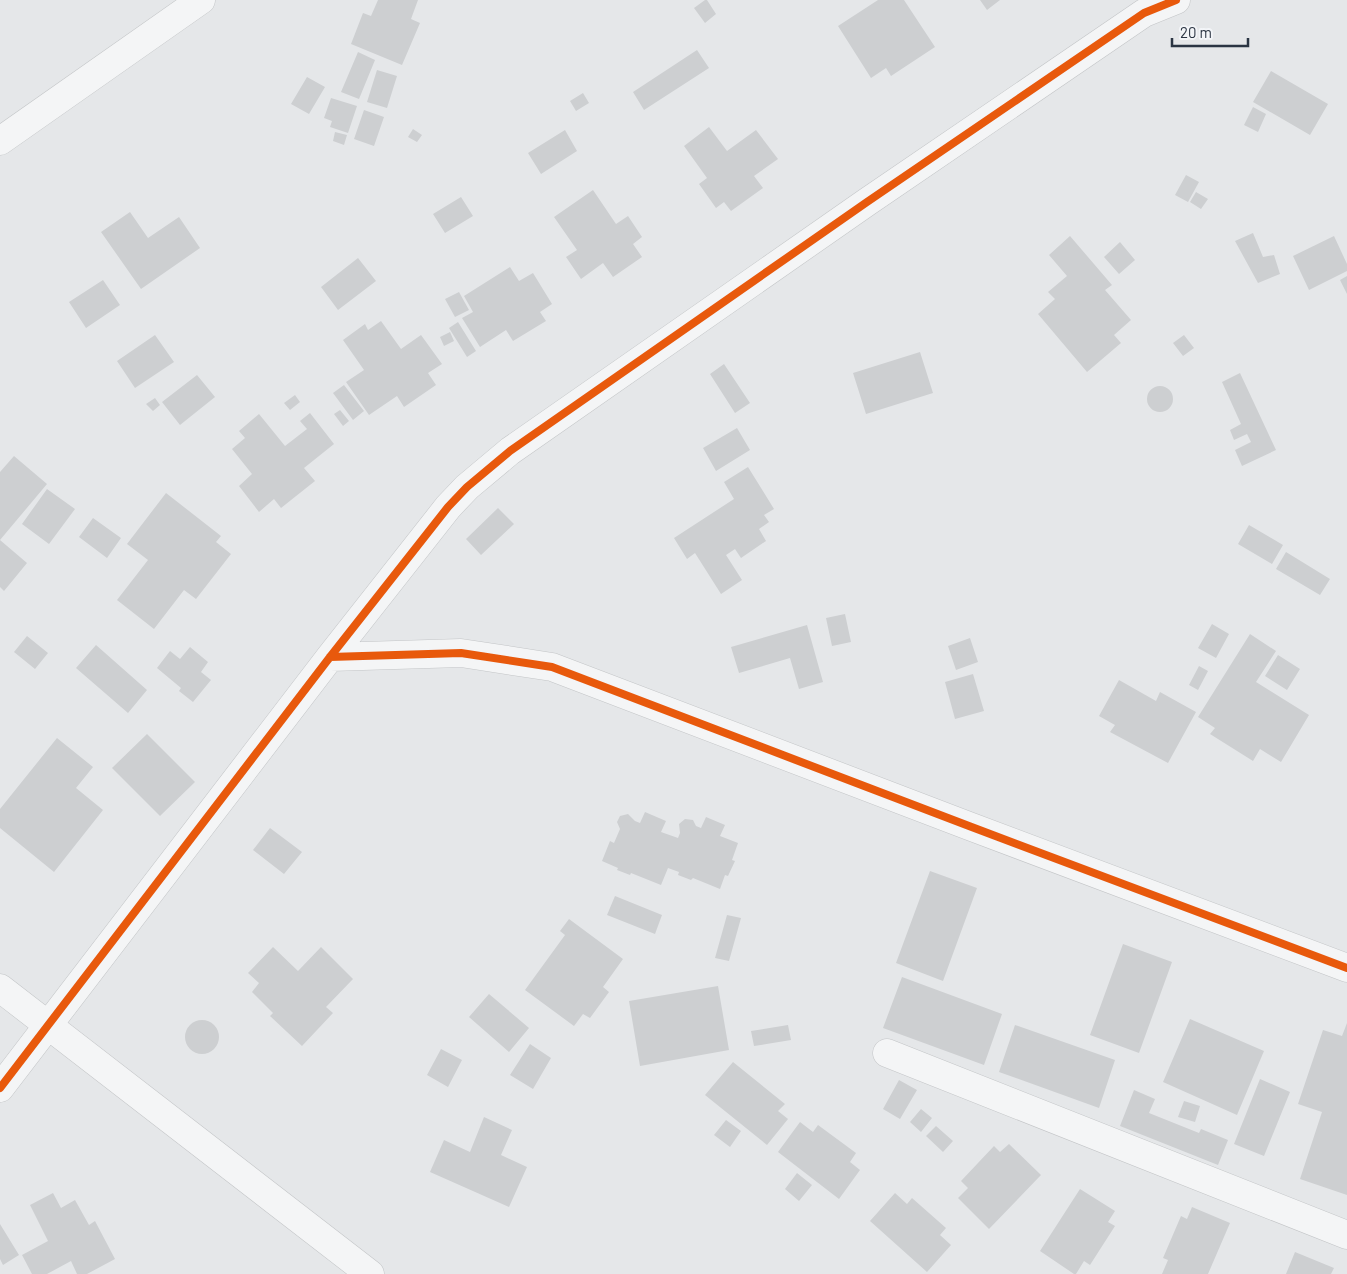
<svg xmlns="http://www.w3.org/2000/svg" width="1347" height="1274" font-family="Barlow,sans-serif">
	<style>
		.building { fill: #cdcfd1 }
		.lines { fill: none; stroke-linecap: round; stroke-linejoin: round }
		.street-casing { stroke: #c3c5c7; stroke-width: 29 }
		.street { stroke: #f4f5f6; stroke-width: 28 }
		.cycleway-casing { stroke: #f3f5f8; stroke-width: 11 }
		.cycleway { stroke: #e8590c; stroke-width: 8 }
	</style>
	<rect width="100%" height="100%" fill="#e5e7e9"/>
	<path class="building" d="M 378,0 L 418,0 L 411,19 L 420,23 L 402,65 L 351,44 L 363,13 L 371,16 Z
		M 705,0 L 707,0 L 716,14 L 705,23 L 694,8 Z
		M 878,0 L 904,0 L 935,47 L 891,76 L 886,68 L 871,78 L 838,26 Z
		M 980,0 L 1000,0 L 987,10 Z
		M 697,50 L 709,68 L 644,110 L 633,92 Z
		M 358,52 L 375,60 L 359,99 L 341,92 Z
		M 377,70 L 397,76 L 387,108 L 367,102 Z
		M 1271,71 L 1328,104 L 1310,135 L 1253,102 Z
		M 307,77 L 325,87 L 309,114 L 291,104 Z
		M 583,93 L 589,103 L 576,111 L 570,101 Z
		M 331,98 L 357,106 L 348,133 L 330,127 L 332,121 L 324,118 Z
		M 1253,107 L 1266,114 L 1258,132 L 1244,125 Z
		M 364,110 L 384,117 L 374,146 L 354,139 Z
		M 709,127 L 727,151 L 756,130 L 778,159 L 754,176 L 763,188 L 731,211 L 724,202 L 716,208 L 699,184 L 707,178 L 684,146 Z
		M 413,129 L 422,135 L 417,142 L 408,137 Z
		M 565,130 L 577,151 L 541,174 L 528,153 Z
		M 335,132 L 347,135 L 344,145 L 333,141 Z
		M 1186,175 L 1199,182 L 1188,202 L 1175,195 Z
		M 593,190 L 616,224 L 628,216 L 642,237 L 633,244 L 642,257 L 613,277 L 603,263 L 581,279 L 566,257 L 577,250 L 554,217 Z
		M 1196,192 L 1208,199 L 1201,209 L 1190,202 Z
		M 461,197 L 473,216 L 445,233 L 433,214 Z
		M 130,212 L 148,238 L 179,217 L 200,248 L 141,289 L 101,232 Z
		M 1253,233 L 1263,257 L 1274,255 L 1280,274 L 1258,283 L 1235,241 Z
		M 1070,236 L 1112,285 L 1105,290 L 1131,320 L 1114,335 L 1121,343 L 1087,372 L 1038,314 L 1055,299 L 1048,292 L 1067,276 L 1049,255 Z
		M 1334,236 L 1347,264 L 1347,271 L 1309,290 L 1293,256 Z
		M 1120,242 L 1135,260 L 1119,274 L 1104,257 Z
		M 358,258 L 376,281 L 338,310 L 321,287 Z
		M 510,267 L 519,281 L 533,273 L 552,304 L 540,312 L 546,321 L 513,341 L 506,330 L 480,347 L 462,318 L 473,312 L 464,296 Z
		M 1347,276 L 1347,294 L 1340,280 Z
		M 103,280 L 120,305 L 86,328 L 69,302 Z
		M 459,292 L 469,310 L 455,317 L 445,299 Z
		M 381,321 L 401,349 L 421,335 L 442,364 L 428,373 L 436,385 L 404,407 L 397,396 L 369,415 L 346,382 L 364,370 L 343,340 L 365,324 L 368,330 Z
		M 458,322 L 476,351 L 467,357 L 449,328 Z
		M 450,332 L 454,341 L 444,346 L 440,337 Z
		M 155,335 L 174,362 L 135,388 L 117,361 Z
		M 1184,335 L 1194,348 L 1183,356 L 1173,343 Z
		M 920,352 L 933,393 L 866,414 L 853,373 Z
		M 724,364 L 750,403 L 735,413 L 710,374 Z
		M 1240,373 L 1276,450 L 1242,466 L 1235,450 L 1251,442 L 1247,434 L 1234,440 L 1230,430 L 1241,424 L 1222,382 Z
		M 197,375 L 215,397 L 180,425 L 162,402 Z
		M 344,385 L 364,411 L 353,420 L 333,393 Z
		M1147 399a13 13 0 1 1 26 0a13 13 0 1 1-26 0Z
		M 295,395 L 300,402 L 290,410 L 284,403 Z
		M 155,398 L 160,405 L 153,411 L 146,404 Z
		M 340,410 L 349,421 L 343,426 L 334,414 Z
		M 310,413 L 334,444 L 304,468 L 315,481 L 281,508 L 274,499 L 259,512 L 239,486 L 252,474 L 232,449 L 245,438 L 239,431 L 259,414 L 285,446 L 307,429 L 300,421 Z
		M 737,428 L 750,450 L 716,471 L 703,448 Z
		M 14,456 L 47,484 L 0,540 L 27,563 L 4,591 L 0,587 L 0,472 Z
		M 748,467 L 774,509 L 764,515 L 769,522 L 759,529 L 766,541 L 741,558 L 735,549 L 726,555 L 742,580 L 721,594 L 695,553 L 687,559 L 674,538 L 734,499 L 724,482 Z
		M 47,489 L 75,509 L 49,544 L 22,524 Z
		M 166,493 L 221,536 L 216,542 L 231,554 L 196,599 L 184,590 L 154,629 L 117,600 L 148,560 L 127,544 Z
		M 498,508 L 514,524 L 481,555 L 466,539 Z
		M 93,518 L 121,538 L 107,558 L 79,537 Z
		M 1249,525 L 1283,545 L 1272,564 L 1238,544 Z
		M 1286,552 L 1330,579 L 1320,595 L 1276,569 Z
		M 845,614 L 851,642 L 832,646 L 826,618 Z
		M 1212,624 L 1229,634 L 1216,658 L 1198,648 Z
		M 807,625 L 823,682 L 799,689 L 790,658 L 739,673 L 731,647 Z
		M 1250,634 L 1276,651 L 1256,682 L 1309,715 L 1281,762 L 1260,749 L 1253,761 L 1210,734 L 1215,728 L 1198,717 Z
		M 27,636 L 48,653 L 35,669 L 14,652 Z
		M 970,638 L 978,662 L 956,670 L 948,646 Z
		M 96,645 L 147,690 L 128,713 L 76,668 Z
		M 190,647 L 208,662 L 201,672 L 211,680 L 193,702 L 179,691 L 181,688 L 157,668 L 170,651 L 180,659 Z
		M 1278,655 L 1300,669 L 1287,690 L 1265,676 Z
		M 1199,666 L 1208,671 L 1198,690 L 1189,685 Z
		M 973,674 L 984,711 L 955,719 L 945,682 Z
		M 1119,680 L 1156,701 L 1160,692 L 1196,712 L 1168,763 L 1110,732 L 1115,725 L 1099,716 Z
		M 147,734 L 195,782 L 160,816 L 112,768 Z
		M 57,738 L 93,767 L 76,788 L 103,810 L 54,872 L 0,828 L 0,809 Z
		M 645,812 L 666,821 L 661,832 L 678,838 L 680,833 L 679,824 L 685,819 L 693,820 L 696,826 L 701,828 L 706,817 L 725,825 L 720,836 L 738,843 L 732,860 L 735,861 L 728,876 L 725,875 L 720,889 L 693,878 L 691,880 L 678,875 L 679,872 L 668,868 L 661,885 L 631,873 L 630,875 L 617,870 L 618,868 L 602,861 L 610,841 L 614,843 L 620,829 L 617,822 L 620,816 L 628,814 L 635,821 L 640,823 Z
		M 270,828 L 302,852 L 284,874 L 253,850 Z
		M 930,871 L 977,888 L 943,981 L 896,963 Z
		M 615,896 L 662,915 L 655,934 L 607,915 Z
		M 727,915 L 741,918 L 729,961 L 715,958 Z
		M 569,919 L 623,959 L 603,987 L 609,992 L 590,1018 L 583,1014 L 574,1026 L 525,990 L 565,935 L 560,931 Z
		M 1123,944 L 1172,962 L 1139,1053 L 1090,1035 Z
		M 273,947 L 298,971 L 321,947 L 353,979 L 326,1007 L 333,1013 L 302,1046 L 270,1016 L 273,1013 L 252,992 L 259,983 L 248,973 Z
		M 902,977 L 1002,1014 L 984,1065 L 883,1028 Z
		M 718,986 L 729,1050 L 640,1066 L 629,1001 Z
		M 489,994 L 529,1028 L 509,1052 L 469,1017 Z
		M 1190,1019 L 1264,1051 L 1237,1115 L 1163,1082 Z
		M185 1037a17 17 0 1 1 34 0a17 17 0 1 1-34 0Z
		M 1347,1023 L 1347,1195 L 1300,1179 L 1322,1112 L 1298,1104 L 1323,1030 L 1342,1036 Z
		M 788,1025 L 791,1040 L 754,1046 L 751,1031 Z
		M 1015,1025 L 1115,1060 L 1099,1108 L 999,1072 Z
		M 530,1044 L 551,1058 L 533,1089 L 510,1075 Z
		M 441,1049 L 462,1060 L 448,1087 L 427,1075 Z
		M 733,1062 L 785,1104 L 778,1111 L 788,1119 L 767,1145 L 705,1095 Z
		M 1260,1079 L 1290,1092 L 1264,1156 L 1234,1144 Z
		M 899,1080 L 917,1090 L 900,1119 L 883,1109 Z
		M 1134,1090 L 1155,1099 L 1149,1113 L 1199,1133 L 1201,1129 L 1228,1140 L 1218,1165 L 1120,1126 Z
		M 1184,1101 L 1200,1106 L 1195,1122 L 1178,1117 Z
		M 921,1109 L 932,1118 L 921,1132 L 910,1122 Z
		M 484,1117 L 512,1130 L 501,1155 L 527,1167 L 509,1207 L 430,1172 L 444,1140 L 470,1152 Z
		M 726,1120 L 741,1131 L 730,1147 L 714,1135 Z
		M 800,1122 L 813,1132 L 818,1125 L 856,1153 L 850,1162 L 860,1170 L 839,1199 L 778,1152 Z
		M 936,1126 L 953,1141 L 943,1152 L 926,1136 Z
		M 1009,1144 L 1041,1175 L 989,1229 L 958,1198 L 968,1188 L 961,1181 L 994,1146 L 1000,1152 Z
		M 797,1173 L 812,1185 L 799,1201 L 785,1189 Z
		M 1080,1189 L 1115,1211 L 1108,1222 L 1115,1226 L 1090,1265 L 1084,1261 L 1076,1274 L 1074,1274 L 1040,1251 Z
		M 53,1193 L 61,1208 L 75,1200 L 89,1225 L 95,1221 L 115,1259 L 87,1274 L 77,1274 L 71,1261 L 47,1274 L 32,1274 L 22,1255 L 48,1241 L 30,1205 Z
		M 895,1193 L 907,1204 L 912,1198 L 946,1228 L 940,1235 L 951,1245 L 927,1272 L 870,1221 Z
		M 1192,1207 L 1230,1223 L 1208,1274 L 1162,1274 L 1168,1260 L 1163,1258 L 1181,1216 L 1187,1219 Z
		M 0,1224 L 19,1255 L 3,1265 L 0,1259 Z
		M 1295,1252 L 1334,1268 L 1331,1274 L 1286,1274 Z"/>
	<g class="lines">
		<defs>
			<path id="street" d="M 0,141 L 201,0
				M 330,657 L 461,653 L 552,667 L 969,826 L 1347,968
				M 0,988 L 370,1274
				M 887,1053 L 1347,1235
				M 0,1088 L 330,657 L 448,507 L 467,487 L 510,451 L 867,202 L 1144,13 L 1176,0"/>
		</defs>
		<use href="#street" class="street-casing"/>
		<use href="#street" class="street"/>
		<defs>
			<path id="cycleway" d="M 330,657 L 461,653 L 552,667 L 969,826 L 1347,968
				M 0,1088 L 330,657 L 448,507 L 467,487 L 510,451 L 867,202 L 1144,13 L 1176,0"/>
		</defs>
		<use href="#cycleway" class="cycleway-casing"/>
		<use href="#cycleway" class="cycleway"/>
	</g>
	<path d="M1172 38v8h76v-8" fill="none" stroke="#2b3543" stroke-width="2.5"/>
	<text x="1180" y="38" font-size="15" fill="#2b3543" stroke="#f3f5f8" stroke-width="4" paint-order="stroke">20 m</text>
</svg>
